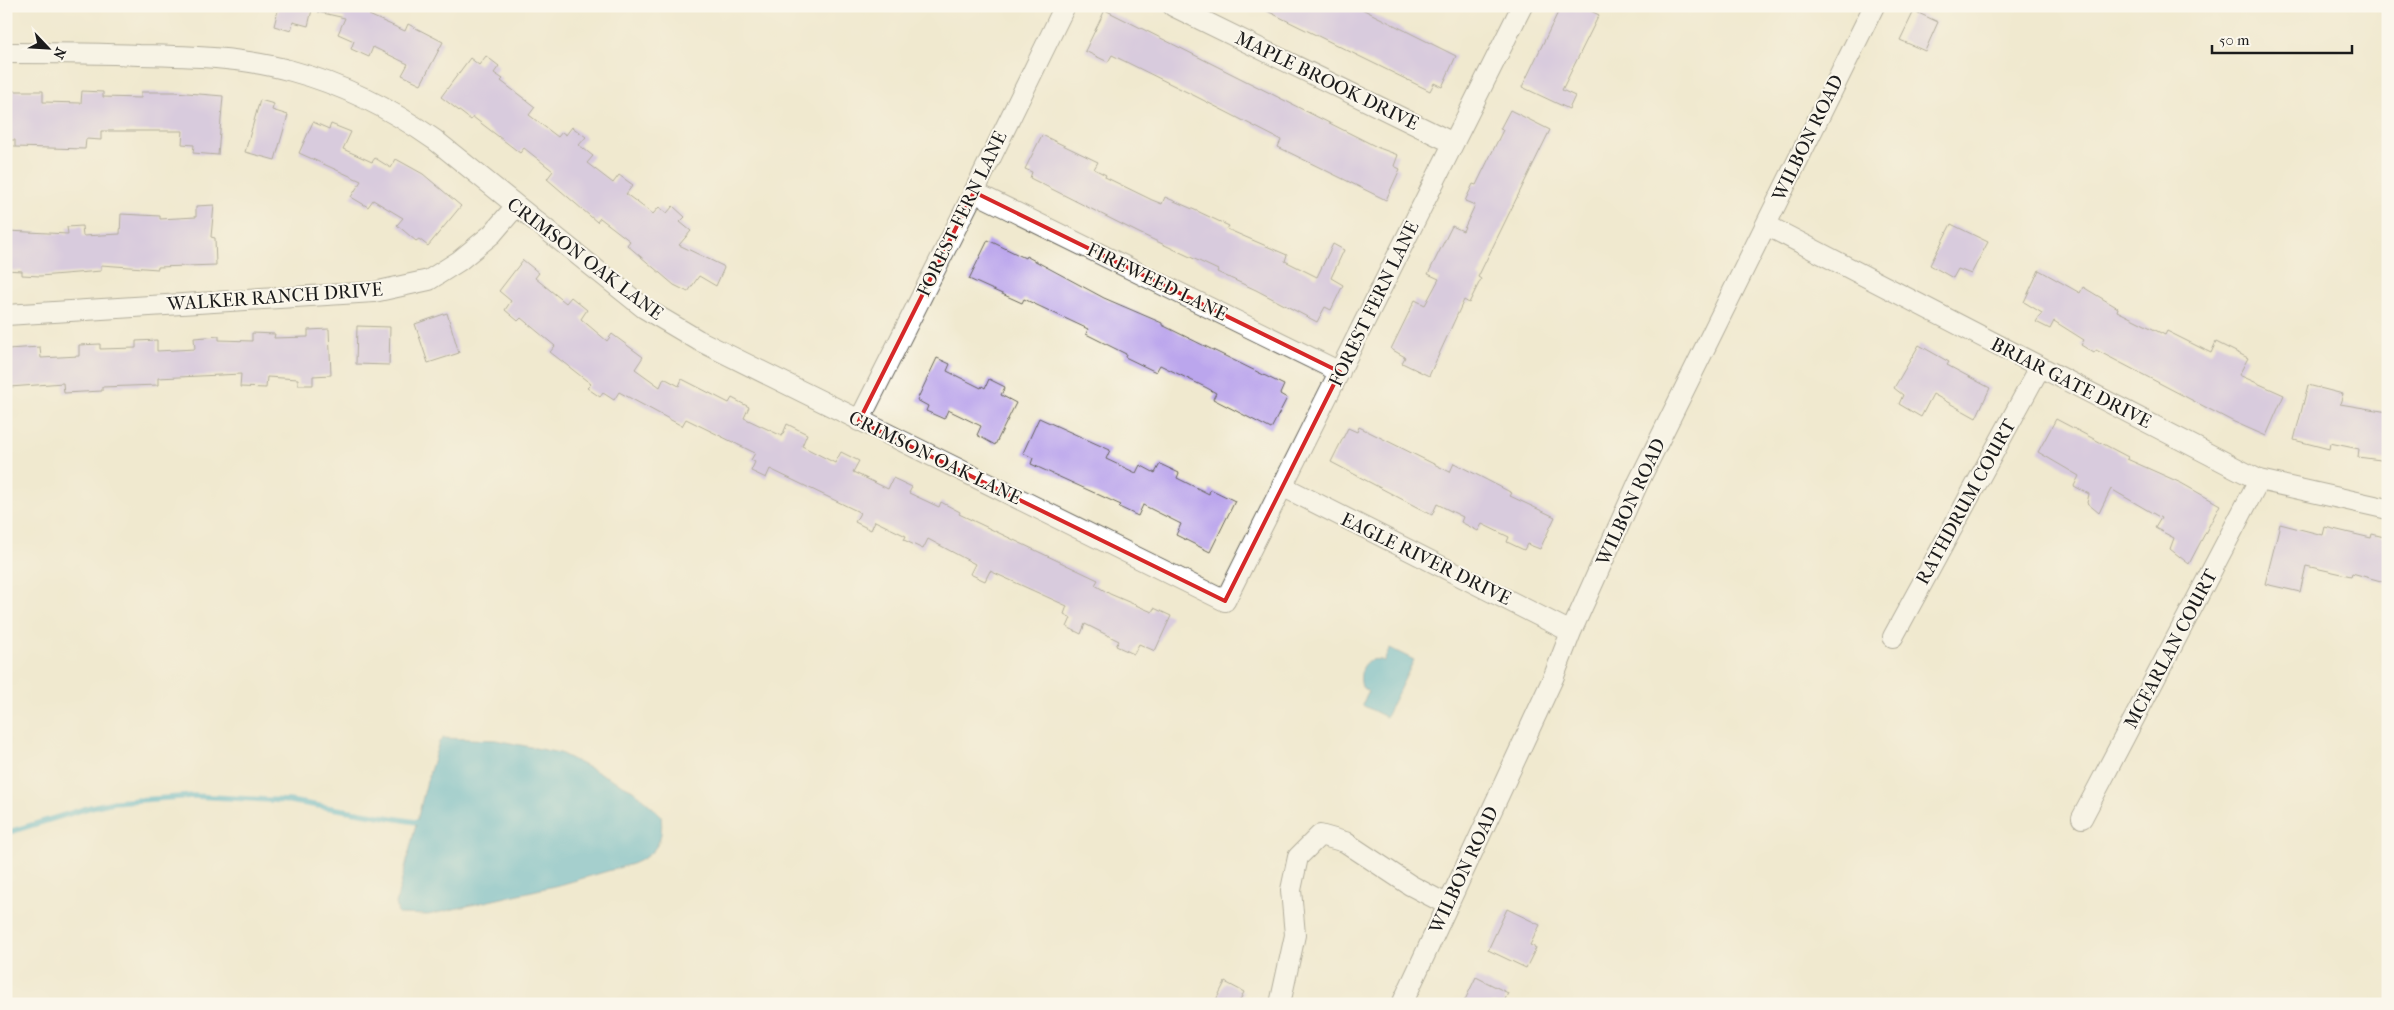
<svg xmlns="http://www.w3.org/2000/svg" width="2394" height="1010" font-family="'IM FELL French Canon',serif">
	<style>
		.water { fill: #4bb0ca; stroke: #346673 }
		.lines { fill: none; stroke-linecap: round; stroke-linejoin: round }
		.stream { stroke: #4bb0ca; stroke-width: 5.5 }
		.building { fill: #bba6ed }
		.minor-casing { stroke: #66645b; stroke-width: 22 }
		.minor { stroke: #fff; stroke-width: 20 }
		.marked { fill: none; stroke: #d62828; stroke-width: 4; stroke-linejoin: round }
		.labels { text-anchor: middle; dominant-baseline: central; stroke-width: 4; stroke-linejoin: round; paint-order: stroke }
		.street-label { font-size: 19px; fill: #1c1c1c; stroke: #fbf7ec }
	</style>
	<rect width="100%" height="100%" fill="#fbf7ec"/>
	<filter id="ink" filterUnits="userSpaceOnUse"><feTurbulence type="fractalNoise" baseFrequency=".02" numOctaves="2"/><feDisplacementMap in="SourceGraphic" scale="10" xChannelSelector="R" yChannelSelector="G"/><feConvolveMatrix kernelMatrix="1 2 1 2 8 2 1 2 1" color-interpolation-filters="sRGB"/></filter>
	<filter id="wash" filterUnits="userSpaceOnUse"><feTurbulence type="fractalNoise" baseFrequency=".0096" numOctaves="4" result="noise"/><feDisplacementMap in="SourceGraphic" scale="20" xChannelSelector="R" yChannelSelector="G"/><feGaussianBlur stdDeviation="1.12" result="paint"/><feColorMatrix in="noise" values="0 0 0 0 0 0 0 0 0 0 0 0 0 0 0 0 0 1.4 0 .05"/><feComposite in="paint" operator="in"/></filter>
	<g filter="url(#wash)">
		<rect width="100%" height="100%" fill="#f0e9cf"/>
		<path class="water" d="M 1390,648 L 1414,660 L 1386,717 L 1362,705 L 1368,692 L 1362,687 C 1357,671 1366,654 1384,661 Z
			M 443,738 L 496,740 L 560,753 L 633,790 L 661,815 C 664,840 657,854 632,864 L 563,884 L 428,915 L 398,914 L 396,903 L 427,781 L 439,742 Z"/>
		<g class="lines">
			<path class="stream" d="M 6,833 L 91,807 L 114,802 L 193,796 L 289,801 L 422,823"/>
		</g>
		<g id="blocks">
			<path class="building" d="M 279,6 L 313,6 L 308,26 L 293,22 L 291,31 L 274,26 Z
				M 319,6 L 372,6 L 369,15 L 405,31 L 408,24 L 443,42 L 421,84 L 402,75 L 408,64 L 373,47 L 369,57 L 351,49 L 354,41 L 338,34 L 345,18 L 318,12 Z
				M 1257,6 L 1356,6 L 1456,56 L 1442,87 L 1434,83 L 1430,91 Z
				M 1561,6 L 1581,6 L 1599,15 L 1562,90 L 1575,96 L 1569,109 L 1522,87 Z
				M 1105,10 L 1379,148 L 1398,155 L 1394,166 L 1400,169 L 1386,200 L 1278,147 L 1281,140 L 1195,96 L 1112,55 L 1108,62 L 1085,51 Z
				M 1914,11 L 1938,22 L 1925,51 L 1900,40 Z
				M 486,56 L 499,66 L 494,73 L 503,79 L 501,81 L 535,107 L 529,115 L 558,137 L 562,132 L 566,135 L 572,127 L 586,137 L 579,145 L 593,156 L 587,163 L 613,183 L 619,175 L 633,185 L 626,194 L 653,214 L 659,207 L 667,213 L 673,206 L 685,217 L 680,222 L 691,231 L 679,245 L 723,266 L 724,268 L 716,286 L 699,276 L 688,292 L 674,285 L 627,245 L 630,241 L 600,218 L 597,222 L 547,179 L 553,171 L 524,148 L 520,153 L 473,117 L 471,120 L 441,97 L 470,58 L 479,65 Z
				M 6,91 L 43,91 L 43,102 L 81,103 L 82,91 L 103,92 L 103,97 L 141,98 L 141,92 L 175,92 L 223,96 L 218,155 L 193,153 L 194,145 L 182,144 L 183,131 L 101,131 L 101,140 L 86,139 L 85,149 L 15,147 L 15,140 L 6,140 Z
				M 260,100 L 274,104 L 272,110 L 288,115 L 275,160 L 245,152 Z
				M 1510,110 L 1550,130 L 1478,277 L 1481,279 L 1469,303 L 1464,300 L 1429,376 L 1402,363 L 1405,357 L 1391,349 L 1415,300 L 1425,305 L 1439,279 L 1428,274 L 1452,226 L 1463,231 L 1475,205 L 1465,201 L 1473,184 L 1476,185 L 1503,130 L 1500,129 Z
				M 313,122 L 329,129 L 331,124 L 351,132 L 343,149 L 372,162 L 375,158 L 391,168 L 396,159 L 423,174 L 461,206 L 428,246 L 419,239 L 416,241 L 397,225 L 403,218 L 373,200 L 368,207 L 351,197 L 361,181 L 299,153 Z
				M 1042,135 L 1098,162 L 1094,169 L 1106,175 L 1105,177 L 1152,200 L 1162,204 L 1165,197 L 1197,211 L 1229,226 L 1227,229 L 1287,255 L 1285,261 L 1317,277 L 1333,244 L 1344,250 L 1331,278 L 1343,285 L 1331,310 L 1325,307 L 1317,322 L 1256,290 L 1217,272 L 1218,270 L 1139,233 L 1030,178 L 1032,172 L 1025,169 Z
				M 214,205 L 211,237 L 215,238 L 216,265 L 158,267 L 158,269 L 101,265 L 101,271 L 40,276 L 22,275 L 22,271 L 6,270 L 8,231 L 68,234 L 67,227 L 82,226 L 83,236 L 120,234 L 121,214 L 160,216 L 160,219 L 196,217 L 196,206 Z
				M 1951,224 L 1988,242 L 1971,274 L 1958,269 L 1953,278 L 1930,265 Z
				M 988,240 L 1025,258 L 1026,256 L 1104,298 L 1162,323 L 1162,325 L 1284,385 L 1280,394 L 1287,398 L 1271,429 L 1213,399 L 1216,393 L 1207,388 L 1160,365 L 1156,372 L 1125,357 L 1126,354 L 1086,334 L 1088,329 L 1024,299 L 1022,303 L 969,279 Z
				M 523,260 L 539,273 L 535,278 L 566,303 L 571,297 L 587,310 L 581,319 L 607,341 L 612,334 L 643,357 L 635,369 L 660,387 L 664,378 L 679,386 L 682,379 L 729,403 L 732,398 L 749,407 L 744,418 L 782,436 L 787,424 L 807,434 L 802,446 L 835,463 L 841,452 L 859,461 L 853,472 L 888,489 L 893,478 L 912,487 L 909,493 L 939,507 L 941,502 L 960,512 L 959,514 L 1098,580 L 1095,585 L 1110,594 L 1152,612 L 1154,608 L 1171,616 L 1155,651 L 1139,644 L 1134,654 L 1116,646 L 1119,641 L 1085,624 L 1081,634 L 1067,627 L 1071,618 L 1064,614 L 1067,606 L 990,571 L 985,581 L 970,574 L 975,564 L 928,539 L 923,549 L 904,540 L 906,536 L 875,521 L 871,530 L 855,522 L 860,513 L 857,511 L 770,469 L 766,478 L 751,471 L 755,462 L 751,460 L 755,453 L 686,419 L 682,426 L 619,392 L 614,400 L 603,393 L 600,397 L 587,388 L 591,384 L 550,352 L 555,346 L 521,318 L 518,321 L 505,310 L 511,301 L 499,291 Z
				M 2039,270 L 2080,293 L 2083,287 L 2118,308 L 2117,311 L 2165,335 L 2167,331 L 2211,353 L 2216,342 L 2248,358 L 2239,375 L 2284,395 L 2266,436 L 2232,421 L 2096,350 L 2094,353 L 2081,345 L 2084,340 L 2054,321 L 2050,329 L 2036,322 L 2042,313 L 2024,302 Z
				M 447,313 L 459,353 L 428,363 L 415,324 Z
				M 357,326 L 390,327 L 389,365 L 356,364 Z
				M 329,329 L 331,375 L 313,376 L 313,385 L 298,385 L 298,379 L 267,377 L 266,388 L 240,387 L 241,374 L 158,378 L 158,385 L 102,387 L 102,391 L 64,393 L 63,383 L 10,387 L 7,349 L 40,347 L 41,358 L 79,356 L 79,345 L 100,344 L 100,349 L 136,348 L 136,341 L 157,340 L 157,351 L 195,349 L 194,338 L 219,336 L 219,340 L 252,341 L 252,333 L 275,334 L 274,338 L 308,337 L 308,330 Z
				M 1919,345 L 1949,362 L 1947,365 L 1990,388 L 1976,418 L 1933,394 L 1921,417 L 1899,404 L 1903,395 L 1894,388 Z
				M 937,358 L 950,364 L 947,371 L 981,388 L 982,386 L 985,388 L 989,379 L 1005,387 L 1001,395 L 1016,403 L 995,445 L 977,435 L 981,426 L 948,410 L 944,419 L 926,411 L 928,406 L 917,400 Z
				M 2308,385 L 2343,394 L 2340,404 L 2388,412 L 2388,461 L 2358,457 L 2359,449 L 2330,443 L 2329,449 L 2294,440 Z
				M 1039,418 L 1110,450 L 1106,459 L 1136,473 L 1140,465 L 1155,473 L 1160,464 L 1179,473 L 1177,478 L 1209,494 L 1210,489 L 1235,501 L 1210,552 L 1176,535 L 1181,524 L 1143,505 L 1138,516 L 1119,507 L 1121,505 L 1031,464 L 1033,458 L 1023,453 Z
				M 2056,419 L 2128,457 L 2127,459 L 2181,483 L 2220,505 L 2189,564 L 2170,549 L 2174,538 L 2155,528 L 2161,518 L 2111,489 L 2099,513 L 2087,503 L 2089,494 L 2074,486 L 2079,476 L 2038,452 Z
				M 1359,427 L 1450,472 L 1454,463 L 1512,493 L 1510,496 L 1555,517 L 1540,549 L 1527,544 L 1524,550 L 1507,542 L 1509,537 L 1482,524 L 1478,531 L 1461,522 L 1463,517 L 1437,504 L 1432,515 L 1331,462 L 1348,428 L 1357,432 Z
				M 2280,524 L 2323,535 L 2325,527 L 2371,538 L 2372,534 L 2388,538 L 2388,583 L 2352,573 L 2351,576 L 2306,566 L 2300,592 L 2265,584 Z
				M 1507,909 L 1540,925 L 1530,945 L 1536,948 L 1526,968 L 1488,950 Z
				M 1476,977 L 1508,993 L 1503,1004 L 1463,1004 Z
				M 1225,982 L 1244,992 L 1238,1004 L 1214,1004 Z"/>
		</g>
	</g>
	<g filter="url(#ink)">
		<use href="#blocks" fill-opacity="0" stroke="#66645b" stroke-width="1"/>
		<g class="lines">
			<defs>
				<path id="minor" d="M 1173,6 L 1453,143
					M 6,53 C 50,53 95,53 139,55 C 190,56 242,57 292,71 C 344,85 391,109 435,140 L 644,308 L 698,340 L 1225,601 L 1522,6
					M 974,192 L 1340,372
					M 1766,225 L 2259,480 L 2388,509
					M 6,315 L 374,292 L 429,280 L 459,261 L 492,234 L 516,206
					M 859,421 L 974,192 L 1065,6
					M 1282,486 L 1571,632
					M 1893,637 L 2040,367
					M 2082,818 L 2259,480
					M 1280,1004 L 1295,935 L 1291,890 L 1298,857 L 1320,835 L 1345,842 L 1410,885 L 1448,905
					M 1402,1004 L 1554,676 L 1571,632 L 1638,483 L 1874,6"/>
			</defs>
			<use href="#minor" class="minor-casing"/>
			<use href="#minor" class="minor"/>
		</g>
	</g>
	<path d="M0 0H2394V1010H0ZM 974,192 L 1340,372 L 1225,601 L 859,421 Z" fill="#f0e9cf" fill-opacity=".55" fill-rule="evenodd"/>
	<path class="marked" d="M 974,192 L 1340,372 L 1225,601 L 859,421 Z"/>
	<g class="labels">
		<g class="street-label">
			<text transform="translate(1327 81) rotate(26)">MAPLE BROOK DRIVE</text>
			<text transform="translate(1808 138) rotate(-64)">WILBON ROAD</text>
			<text transform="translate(962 214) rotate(-64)">FOREST FERN LANE</text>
			<text transform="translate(585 259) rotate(37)">CRIMSON OAK LANE</text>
			<text transform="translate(1157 282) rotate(26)">FIREWEED LANE</text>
			<text transform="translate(275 297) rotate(-4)">WALKER RANCH DRIVE</text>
			<text transform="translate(1374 304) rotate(-64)">FOREST FERN LANE</text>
			<text transform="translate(2071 383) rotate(27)">BRIAR GATE DRIVE</text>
			<text transform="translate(935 458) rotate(26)">CRIMSON OAK LANE</text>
			<text transform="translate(1631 502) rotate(-65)">WILBON ROAD</text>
			<text transform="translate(1966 502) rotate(-61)">RATHDRUM COURT</text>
			<text transform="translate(1426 559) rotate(26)">EAGLE RIVER DRIVE</text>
			<text transform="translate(2171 649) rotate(-62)">MCFARLAN COURT</text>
			<text transform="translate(1464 870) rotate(-65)">WILBON ROAD</text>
		</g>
	</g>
	<rect width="2394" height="1010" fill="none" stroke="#fbf7ec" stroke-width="25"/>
	<g transform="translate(48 48) rotate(115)" stroke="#fbf7ec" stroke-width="4" paint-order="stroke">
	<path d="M0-4L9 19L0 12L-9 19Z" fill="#1c1c1c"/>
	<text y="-8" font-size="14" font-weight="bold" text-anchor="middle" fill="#1c1c1c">N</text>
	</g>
	<path d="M2212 45v8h140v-8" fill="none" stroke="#1c1c1c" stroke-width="2.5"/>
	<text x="2219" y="45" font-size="15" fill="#1c1c1c" stroke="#fbf7ec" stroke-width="4" paint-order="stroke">50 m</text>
</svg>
